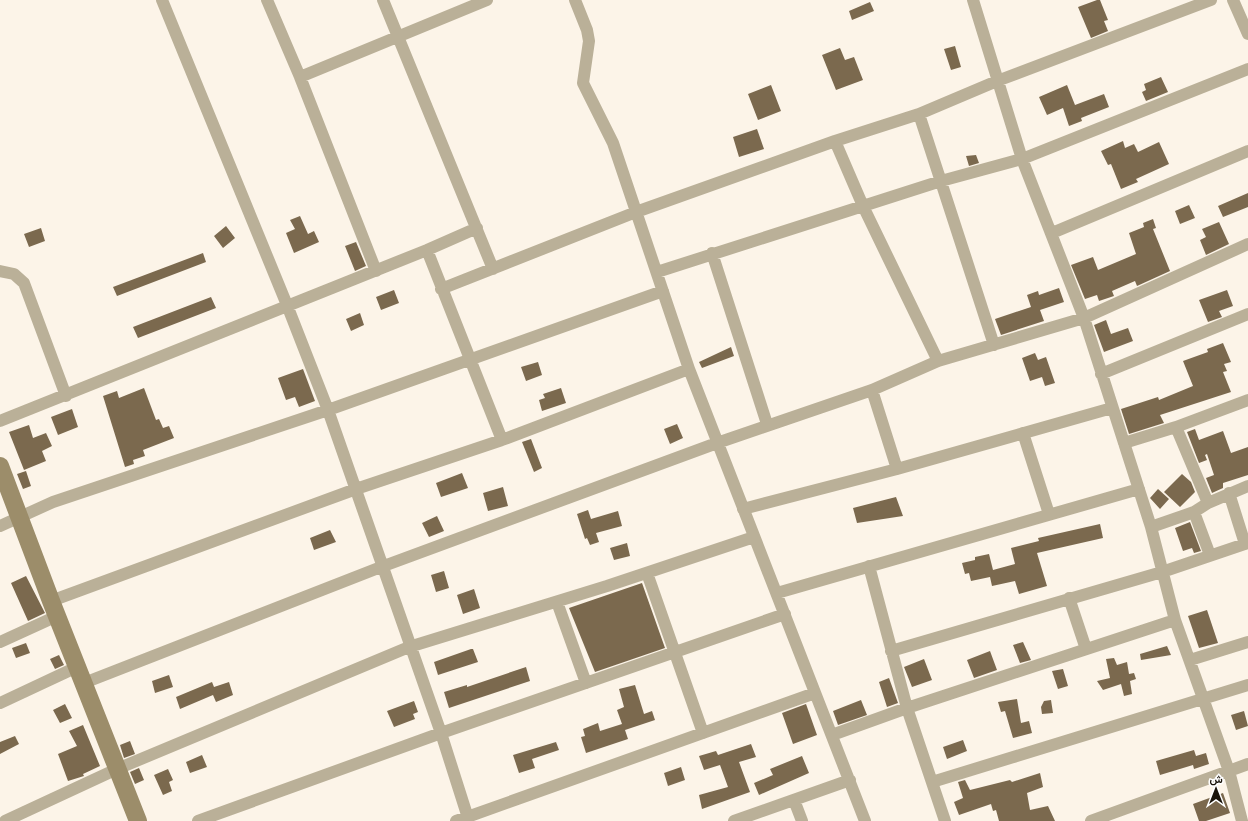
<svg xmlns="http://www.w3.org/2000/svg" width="1248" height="821" font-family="'Public Sans',Vazirmatn,sans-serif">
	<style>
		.building { fill: #7b694e }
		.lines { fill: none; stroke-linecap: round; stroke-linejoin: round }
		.street { stroke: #bab098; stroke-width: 12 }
		.secondary { stroke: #9c8d6a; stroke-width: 18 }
	</style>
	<rect width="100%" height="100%" fill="#fcf4e8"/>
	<path class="building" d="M 1097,0 L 1100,0 L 1108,20 L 1104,21 L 1108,31 L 1091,38 L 1078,7 Z
		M 870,2 L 874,11 L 852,20 L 849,11 Z
		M 955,46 L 961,67 L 951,70 L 944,49 Z
		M 840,48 L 845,60 L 854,57 L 863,80 L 836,90 L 822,55 Z
		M 1161,77 L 1168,92 L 1146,101 L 1142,92 L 1146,90 L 1144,84 Z
		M 771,85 L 781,111 L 758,120 L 748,94 Z
		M 1067,85 L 1075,105 L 1104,94 L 1109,107 L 1081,118 L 1082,121 L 1069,126 L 1063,108 L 1047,115 L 1039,97 Z
		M 757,129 L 764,149 L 739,157 L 733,137 Z
		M 1123,141 L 1125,148 L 1134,144 L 1138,152 L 1159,142 L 1169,164 L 1136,179 L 1138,182 L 1121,189 L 1111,164 L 1108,165 L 1101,151 Z
		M 976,155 L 979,163 L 969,166 L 966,156 Z
		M 1248,193 L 1248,207 L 1223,217 L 1218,206 Z
		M 1189,205 L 1195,218 L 1180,224 L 1175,211 Z
		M 300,216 L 308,234 L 314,231 L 319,242 L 294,253 L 286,233 L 295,229 L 290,220 Z
		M 1153,219 L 1156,228 L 1153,229 L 1170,271 L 1137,286 L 1135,281 L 1112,291 L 1114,296 L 1099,301 L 1097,295 L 1085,299 L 1071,265 L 1093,257 L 1098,270 L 1136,254 L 1129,233 L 1144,227 L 1143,223 Z
		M 1219,222 L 1229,244 L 1206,255 L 1200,240 L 1206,237 L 1202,229 Z
		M 226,226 L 235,238 L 223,248 L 214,236 Z
		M 41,228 L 45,241 L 29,247 L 24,234 Z
		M 356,242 L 366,266 L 355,271 L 345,246 Z
		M 203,253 L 206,262 L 117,296 L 113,287 Z
		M 1059,288 L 1064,302 L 1040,310 L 1044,321 L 1001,335 L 995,319 L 1031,307 L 1027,295 L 1038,291 L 1039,295 Z
		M 394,290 L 399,303 L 381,310 L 376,297 Z
		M 1227,290 L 1233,306 L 1219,311 L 1222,317 L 1208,322 L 1199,300 Z
		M 211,297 L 216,308 L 138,338 L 133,327 Z
		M 360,313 L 364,325 L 351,331 L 346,319 Z
		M 1106,320 L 1111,334 L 1128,328 L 1133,341 L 1104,352 L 1094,325 Z
		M 1223,343 L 1231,362 L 1224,364 L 1227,371 L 1223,372 L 1231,392 L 1160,415 L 1164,423 L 1129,434 L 1121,409 L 1158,397 L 1159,400 L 1193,386 L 1183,361 L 1208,352 L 1207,349 Z
		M 731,347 L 734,356 L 702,368 L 699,362 Z
		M 1035,353 L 1038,360 L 1046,357 L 1055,383 L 1045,386 L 1042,377 L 1030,381 L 1022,358 Z
		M 538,362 L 542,375 L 526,381 L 521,367 Z
		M 303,369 L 315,401 L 299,407 L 295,397 L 286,400 L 278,378 Z
		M 144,388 L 156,420 L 159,419 L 163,428 L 169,426 L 174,438 L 143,450 L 145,456 L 133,460 L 134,464 L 125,467 L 103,396 L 117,391 L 119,398 Z
		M 561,388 L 566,403 L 542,411 L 539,400 L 545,398 L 543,394 Z
		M 72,409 L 78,427 L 58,435 L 51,417 Z
		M 677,424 L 683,438 L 670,444 L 664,429 Z
		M 29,425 L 33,438 L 46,433 L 52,446 L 42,451 L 46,461 L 24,470 L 9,432 Z
		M 1195,429 L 1199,440 L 1223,431 L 1231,453 L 1248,447 L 1248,475 L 1223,483 L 1223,488 L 1212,493 L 1206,478 L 1214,475 L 1207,454 L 1205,455 L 1207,460 L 1199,463 L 1187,432 Z
		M 531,439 L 542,468 L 534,472 L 522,442 Z
		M 26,471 L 31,486 L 23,489 L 17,474 Z
		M 462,473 L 468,488 L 441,497 L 436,483 Z
		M 1182,474 L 1191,482 L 1195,492 L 1180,507 L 1164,492 Z
		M 503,487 L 508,506 L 488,511 L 483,493 Z
		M 1158,489 L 1169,499 L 1160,509 L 1150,498 Z
		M 896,497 L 903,516 L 857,523 L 853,508 Z
		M 588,510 L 591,519 L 618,511 L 622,526 L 596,533 L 599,542 L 590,545 L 587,538 L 585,539 L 577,514 Z
		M 437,516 L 444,531 L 429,537 L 422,523 Z
		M 1190,522 L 1201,551 L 1194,553 L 1192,548 L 1183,551 L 1175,528 Z
		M 1100,524 L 1103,538 L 1037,553 L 1047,586 L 1019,594 L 1015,581 L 992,586 L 990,577 L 971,581 L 969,573 L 965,574 L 962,563 L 975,560 L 975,557 L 989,554 L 993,570 L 1015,564 L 1011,548 L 1039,541 L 1038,538 Z
		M 330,530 L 336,542 L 314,550 L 310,538 Z
		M 627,543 L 630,556 L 614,560 L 610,548 Z
		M 444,571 L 449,588 L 436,592 L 431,575 Z
		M 26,576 L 45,613 L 28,621 L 11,583 Z
		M 642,583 L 665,648 L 595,672 L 569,608 Z
		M 474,589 L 480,608 L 463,614 L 457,595 Z
		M 1207,610 L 1218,643 L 1199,648 L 1188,616 Z
		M 1023,642 L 1031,660 L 1020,663 L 1013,645 Z
		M 26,643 L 30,653 L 16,658 L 12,648 Z
		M 1167,646 L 1171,655 L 1141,660 L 1140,654 Z
		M 471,649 L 473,649 L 478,662 L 438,675 L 434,662 Z
		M 990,651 L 997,670 L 974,678 L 967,660 Z
		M 59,655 L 64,665 L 55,669 L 50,659 Z
		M 1114,658 L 1117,665 L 1127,662 L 1129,674 L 1134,673 L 1136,679 L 1130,681 L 1132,694 L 1124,696 L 1121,684 L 1103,690 L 1097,681 L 1110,678 L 1106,659 Z
		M 924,659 L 932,680 L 912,687 L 904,667 Z
		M 526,667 L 530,681 L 449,708 L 444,692 L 467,685 L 467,687 Z
		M 1063,669 L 1068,686 L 1058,689 L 1052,671 Z
		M 169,675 L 173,687 L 155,693 L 152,681 Z
		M 889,678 L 898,703 L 887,707 L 879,682 Z
		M 212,682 L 214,687 L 229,682 L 233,695 L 216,702 L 213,695 L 180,709 L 176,697 Z
		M 635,685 L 644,714 L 652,711 L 655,720 L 625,730 L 628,739 L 586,753 L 581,737 L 585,736 L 583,729 L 598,723 L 600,731 L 622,724 L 617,710 L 624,707 L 619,689 Z
		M 1017,699 L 1021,723 L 1029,721 L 1032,733 L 1013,738 L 1005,711 L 1001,712 L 998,702 Z
		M 861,700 L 867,715 L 838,725 L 833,711 Z
		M 1051,700 L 1053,713 L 1042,714 L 1041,707 L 1044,701 Z
		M 414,701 L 418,712 L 413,714 L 415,719 L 394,727 L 387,711 Z
		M 65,704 L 72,718 L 60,723 L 53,710 Z
		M 806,704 L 817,735 L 793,744 L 782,713 Z
		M 1244,711 L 1248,726 L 1236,730 L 1231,715 Z
		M 83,725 L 100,766 L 83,774 L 84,776 L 68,781 L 58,754 L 77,746 L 69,731 Z
		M 15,736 L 19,744 L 0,754 L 0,742 Z
		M 963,740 L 967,751 L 947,759 L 943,747 Z
		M 130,741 L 135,754 L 124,758 L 120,745 Z
		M 556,742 L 559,750 L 532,759 L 535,768 L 519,773 L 513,755 Z
		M 751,744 L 756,757 L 739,762 L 750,792 L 702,809 L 699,795 L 728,787 L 720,765 L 704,770 L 699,756 L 716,751 L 718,755 Z
		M 1194,750 L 1196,756 L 1206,753 L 1209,764 L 1194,769 L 1193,765 L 1160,775 L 1156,761 Z
		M 202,755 L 207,767 L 190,773 L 186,762 Z
		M 802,756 L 809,773 L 759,795 L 754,783 L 773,775 L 770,769 Z
		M 681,767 L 685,780 L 668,786 L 664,773 Z
		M 139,768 L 144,780 L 135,784 L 130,772 Z
		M 168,769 L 173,780 L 169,782 L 172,791 L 163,795 L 154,775 Z
		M 1040,773 L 1043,787 L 1027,793 L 1030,810 L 1048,806 L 1055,821 L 999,821 L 996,810 L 993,811 L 991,804 L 959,815 L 954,802 L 963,798 L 958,782 L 965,780 L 970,790 L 1010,780 L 1012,782 Z
		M 1223,793 L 1230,813 L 1206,821 L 1199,821 L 1193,804 Z"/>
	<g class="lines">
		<path class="street" d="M 162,0 L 287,305 L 328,410 L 441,733 L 469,821
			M 267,0 L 300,77 L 376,271
			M 383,0 L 493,269
			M 575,0 L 587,30 L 589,41 L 583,83 L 613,143 L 689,369 L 865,821
			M 973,0 L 1022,159 L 1084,318 L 1151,527 L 1175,620 L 1229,771 L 1242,821
			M 1233,0 L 1248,34
			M 300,77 L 487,0
			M 919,114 L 994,345
			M 835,141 L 863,206 L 938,361
			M 1052,233 L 1248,151
			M 427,250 L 502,440
			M 712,253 L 767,424
			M 0,271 L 14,274 L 24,283 L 66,396
			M 657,272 L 941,181 L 1022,159 L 1248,69
			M 441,289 L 636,212 L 835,141 L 919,114 L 997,81 L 1211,0
			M 1101,374 L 1248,314
			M 872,390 L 897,469
			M 0,421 L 427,250 L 477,228
			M 1176,427 L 1208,503
			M 1023,433 L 1049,514
			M 1124,443 L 1176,427 L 1248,400
			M 1229,493 L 1245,544
			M 743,509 L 897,469 L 1112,408
			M 1194,512 L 1210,555
			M 0,526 L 53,502 L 328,410 L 663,291
			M 1151,527 L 1194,512 L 1208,503 L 1248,486
			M 869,566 L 907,708 L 945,821
			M 647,573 L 703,733
			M 777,593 L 1139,489
			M 1069,598 L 1086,649
			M 51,601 L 356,489 L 502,440 L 689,369
			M 557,602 L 586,683
			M 0,642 L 57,616
			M 891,651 L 1162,572 L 1248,543
			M 1190,660 L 1248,642
			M 84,683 L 381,567 L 717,443 L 872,390 L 938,361 L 1084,318 L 1248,244
			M 0,703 L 77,667
			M 832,735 L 907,708 L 1175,620
			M 932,782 L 1248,685
			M 794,800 L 802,821
			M 5,821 L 117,769 L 409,647 L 607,586 L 754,537
			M 198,821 L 441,733 L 785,614
			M 456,821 L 815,693
			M 734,821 L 850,780
			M 1091,821 L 1248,764"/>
		<path class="secondary" d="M 0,466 L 51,601 L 138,821"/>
	</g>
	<g transform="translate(1216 789)" stroke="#ffffff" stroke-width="3" paint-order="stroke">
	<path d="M0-3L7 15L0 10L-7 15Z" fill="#1a1309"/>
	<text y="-6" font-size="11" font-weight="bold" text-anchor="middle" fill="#1a1309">ش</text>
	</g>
</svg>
